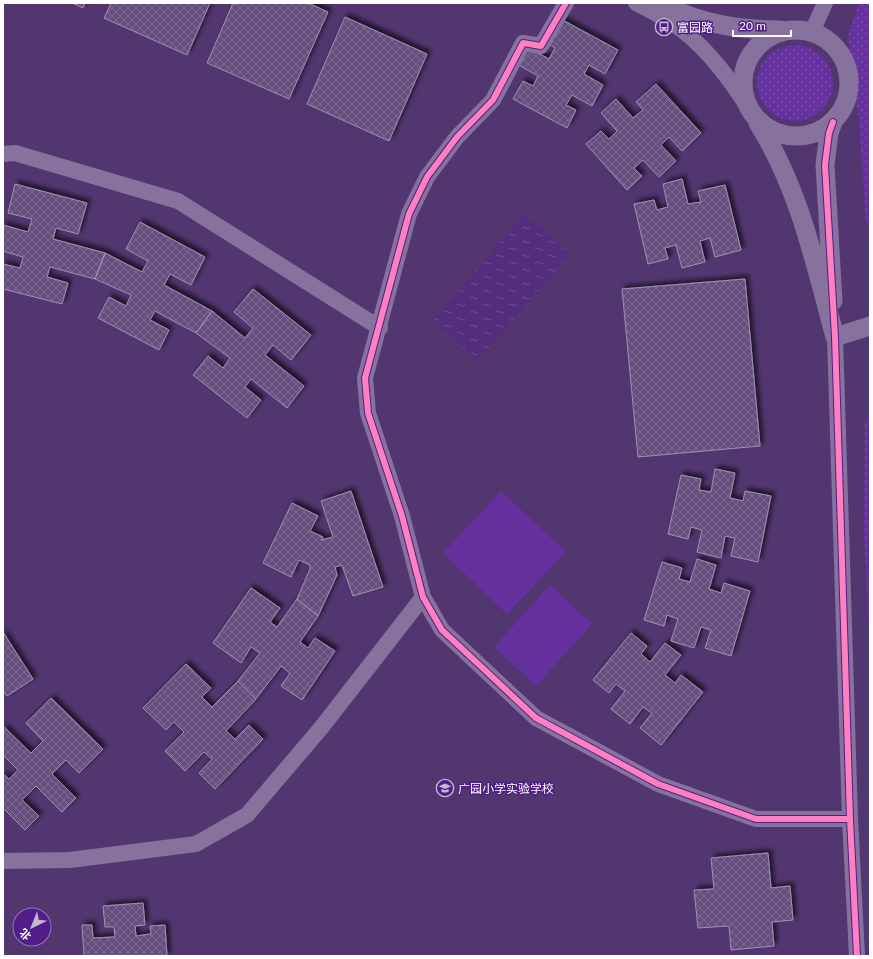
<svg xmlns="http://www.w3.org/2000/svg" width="873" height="959" font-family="Lato,'Noto Sans SC',sans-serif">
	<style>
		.green { fill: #65319f }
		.garden { fill: url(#garden-dots) }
		.water { fill: url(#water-ripples) }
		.building { fill: url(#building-cross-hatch); stroke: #a190b3; filter: url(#shadow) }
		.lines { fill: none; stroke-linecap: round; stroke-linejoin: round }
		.minor { stroke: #87729e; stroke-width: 16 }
		.tertiary { stroke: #87729e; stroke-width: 19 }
		.cycleway-casing { stroke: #511d88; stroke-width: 8 }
		.cycleway { stroke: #ff80c0; stroke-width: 6 }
		.labels { text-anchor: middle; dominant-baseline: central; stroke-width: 3; stroke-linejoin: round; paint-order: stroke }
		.poi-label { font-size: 12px; fill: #fff; stroke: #511d88; text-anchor: start }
	</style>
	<defs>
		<pattern id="garden-dots" width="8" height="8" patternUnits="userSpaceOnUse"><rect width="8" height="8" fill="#65319f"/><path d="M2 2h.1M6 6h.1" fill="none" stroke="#7c50ad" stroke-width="1.8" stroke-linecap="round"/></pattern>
		<pattern id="water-ripples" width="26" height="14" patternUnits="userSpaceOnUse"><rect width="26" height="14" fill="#542e7c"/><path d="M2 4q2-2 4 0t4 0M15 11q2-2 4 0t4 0" fill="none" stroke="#6e4d90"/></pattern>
		<pattern id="building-cross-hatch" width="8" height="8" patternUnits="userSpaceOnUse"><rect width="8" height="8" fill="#66507f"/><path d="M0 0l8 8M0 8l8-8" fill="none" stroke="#7d6a92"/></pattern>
		<filter id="shadow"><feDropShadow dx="3.5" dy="-3.5" stdDeviation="2" flood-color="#0009"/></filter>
	</defs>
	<rect width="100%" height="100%" fill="#523670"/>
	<path class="green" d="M 501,491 L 566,552 L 507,614 L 443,553 Z
		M 550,585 L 592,624 L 536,686 L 494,647 Z"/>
	<path class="garden" d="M 859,3 L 870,3 L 870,229 L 866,224 L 859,121 L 848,34 Z
		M757 83a38 38 0 1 1 76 0a38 38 0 1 1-76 0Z
		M 870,414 L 870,654 L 864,533 L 865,423 Z"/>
	<path class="water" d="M 524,214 L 570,254 L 478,361 L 432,321 Z"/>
	<path class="building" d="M 72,3 L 85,3 L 83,8 Z
		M 111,3 L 210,3 L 187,55 L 104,18 Z
		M 233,3 L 308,3 L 328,12 L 289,99 L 207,63 Z
		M 345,17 L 427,54 L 389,141 L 307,104 Z
		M 559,18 L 618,50 L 605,74 L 589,65 L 584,74 L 603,85 L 592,106 L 572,95 L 566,105 L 576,110 L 567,128 L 513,99 L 523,81 L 533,86 L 538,76 L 517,64 L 526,47 L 549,59 L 555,48 L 546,42 Z
		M 656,84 L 701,133 L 682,151 L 669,137 L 661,145 L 676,161 L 659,177 L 643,160 L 634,168 L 642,176 L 627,190 L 586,144 L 601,131 L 609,139 L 617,131 L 601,113 L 616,99 L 633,118 L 643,110 L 636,102 Z
		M 682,179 L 688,204 L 701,202 L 698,191 L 725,185 L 741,250 L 715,257 L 710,238 L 700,241 L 705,262 L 682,268 L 676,245 L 665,248 L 668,259 L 648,264 L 634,204 L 654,200 L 657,210 L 668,207 L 663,184 Z
		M 15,184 L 87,203 L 78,234 L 56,228 L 53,239 L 105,253 L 95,279 L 50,267 L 47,277 L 68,283 L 62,304 L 3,289 L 3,264 L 20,268 L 23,257 L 3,251 L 3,225 L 28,232 L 32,219 L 8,213 Z
		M 140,222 L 205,257 L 191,285 L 170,274 L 164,285 L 212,311 L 196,333 L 155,311 L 150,320 L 169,330 L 159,350 L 98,318 L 109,297 L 126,306 L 131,295 L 95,279 L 105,253 L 142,272 L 148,261 L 126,249 Z
		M 745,279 L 760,446 L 638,457 L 622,289 Z
		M 253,289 L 311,335 L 291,360 L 273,345 L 265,355 L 304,386 L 287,408 L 251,379 L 245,387 L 261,400 L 247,418 L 193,375 L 208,356 L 223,368 L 230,358 L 196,333 L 212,311 L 245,338 L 253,328 L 234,312 Z
		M 715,469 L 735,473 L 730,498 L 743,501 L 745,491 L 771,496 L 758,562 L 731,556 L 735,538 L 725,536 L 721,558 L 697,552 L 702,530 L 691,527 L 688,539 L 668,534 L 681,475 L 701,479 L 699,490 L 711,492 Z
		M 351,491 L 383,587 L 353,596 L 342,565 L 335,567 L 337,575 L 318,616 L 297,599 L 310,569 L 310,565 L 299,560 L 291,577 L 263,563 L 292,503 L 318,516 L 310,531 L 323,537 L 321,540 L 333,537 L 321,501 Z
		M 697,559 L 716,565 L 709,589 L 721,593 L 724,583 L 750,591 L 731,656 L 705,648 L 711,630 L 701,627 L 694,648 L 671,641 L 678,619 L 667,615 L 664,626 L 644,620 L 662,562 L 682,568 L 679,579 L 690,582 Z
		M 251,588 L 280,608 L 270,622 L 277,627 L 297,599 L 318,616 L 300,642 L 308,648 L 315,638 L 335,651 L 302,700 L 281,686 L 290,673 L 281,666 L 256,699 L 238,681 L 260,653 L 251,647 L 241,663 L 213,643 Z
		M 3,632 L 33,679 L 7,696 L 3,690 Z
		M 631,633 L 647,646 L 641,654 L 650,662 L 665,643 L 681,655 L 665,675 L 675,683 L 681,675 L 703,692 L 661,745 L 640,728 L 652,713 L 643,707 L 630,724 L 611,709 L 625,691 L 616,684 L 609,693 L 593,680 Z
		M 186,664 L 211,688 L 202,697 L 212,707 L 238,681 L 256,699 L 226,731 L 235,739 L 249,725 L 263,739 L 215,789 L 199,773 L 212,759 L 204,752 L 185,771 L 165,751 L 184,732 L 174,722 L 166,730 L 143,708 Z
		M 51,698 L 103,749 L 79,773 L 66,760 L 52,774 L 76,798 L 62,812 L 36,786 L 22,800 L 39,816 L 25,830 L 3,808 L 3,774 L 9,779 L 18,770 L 3,755 L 3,728 L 4,727 L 31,753 L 43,741 L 26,723 Z
		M 768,853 L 771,888 L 790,886 L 793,920 L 772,922 L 774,946 L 731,950 L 729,926 L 698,928 L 694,890 L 714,889 L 711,858 Z
		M 143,903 L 145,925 L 135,926 L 136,936 L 151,934 L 150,926 L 165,925 L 167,956 L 84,956 L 82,925 L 92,925 L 93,938 L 115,937 L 114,927 L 105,927 L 103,906 Z"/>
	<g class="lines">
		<path class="minor" d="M 566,3 L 541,46 L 523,43 L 493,100 L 457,137 L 427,177 L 409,214 L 365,378 L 368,413 L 402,516 L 423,597 L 442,630 L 536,718 L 658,784 L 756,819 L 850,819
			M 636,3 C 652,11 668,19 682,30 C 711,52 732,83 752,113
			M 812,32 L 825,3
			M 3,154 L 15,153 L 178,201 L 380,328
			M 835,337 L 850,819 L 857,956
			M 3,861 L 70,860 L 196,844 L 247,815 L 321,728 L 423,597"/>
		<path class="tertiary" d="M 661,3 C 699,24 739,30 781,30
			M743 83a53 53 0 1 1 106 0a53 53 0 1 1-106 0Z
			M 833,122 L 829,133 L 825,165 L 833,301
			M 758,123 C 799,188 815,263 835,337
			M 835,337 L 870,326"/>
		<defs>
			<path id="cycleway" d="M 566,3 L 541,46 L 523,43 L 493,100 L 457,137 L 427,177 L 409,214 L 365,378 L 368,413 L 402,516 L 423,597 L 442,630 L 536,718 L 658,784 L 756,819 L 850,819
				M 833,122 L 829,133 L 825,165 L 835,337 L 850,819 L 857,956"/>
		</defs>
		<use href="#cycleway" class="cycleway-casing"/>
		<use href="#cycleway" class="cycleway"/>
	</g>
	<defs>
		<symbol id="bus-ring" viewBox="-11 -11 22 22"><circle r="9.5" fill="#511d88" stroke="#c2b9cd" stroke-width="1.5"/><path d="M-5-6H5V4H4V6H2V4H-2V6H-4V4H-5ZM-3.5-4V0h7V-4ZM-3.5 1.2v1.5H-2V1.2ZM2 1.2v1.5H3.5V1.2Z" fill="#c2b9cd"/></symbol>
		<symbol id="school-ring" viewBox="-11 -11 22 22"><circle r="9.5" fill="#511d88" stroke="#c2b9cd" stroke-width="1.5"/><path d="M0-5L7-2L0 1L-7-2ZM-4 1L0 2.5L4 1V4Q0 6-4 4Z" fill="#c2b9cd"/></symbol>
	</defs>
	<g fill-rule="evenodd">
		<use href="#bus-ring" x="654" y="17" width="20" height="20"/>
		<use href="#school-ring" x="435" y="778" width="20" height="20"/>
	</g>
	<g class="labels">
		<g class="poi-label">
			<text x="677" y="27">富园路</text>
			<text x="458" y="788">广园小学实验学校</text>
		</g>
	</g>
	<rect width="873" height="959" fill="none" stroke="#ffffff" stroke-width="8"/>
	<g transform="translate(32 927) rotate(223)"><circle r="19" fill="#511d88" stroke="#9777b8"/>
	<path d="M0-3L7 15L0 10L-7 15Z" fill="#c2b9cd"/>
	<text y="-6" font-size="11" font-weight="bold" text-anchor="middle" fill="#ffffff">北</text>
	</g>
	<path d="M733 30v6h58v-6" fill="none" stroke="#ffffff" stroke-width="2"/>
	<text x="739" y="30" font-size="12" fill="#ffffff" stroke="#511d88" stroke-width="3" paint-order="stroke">20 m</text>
</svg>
